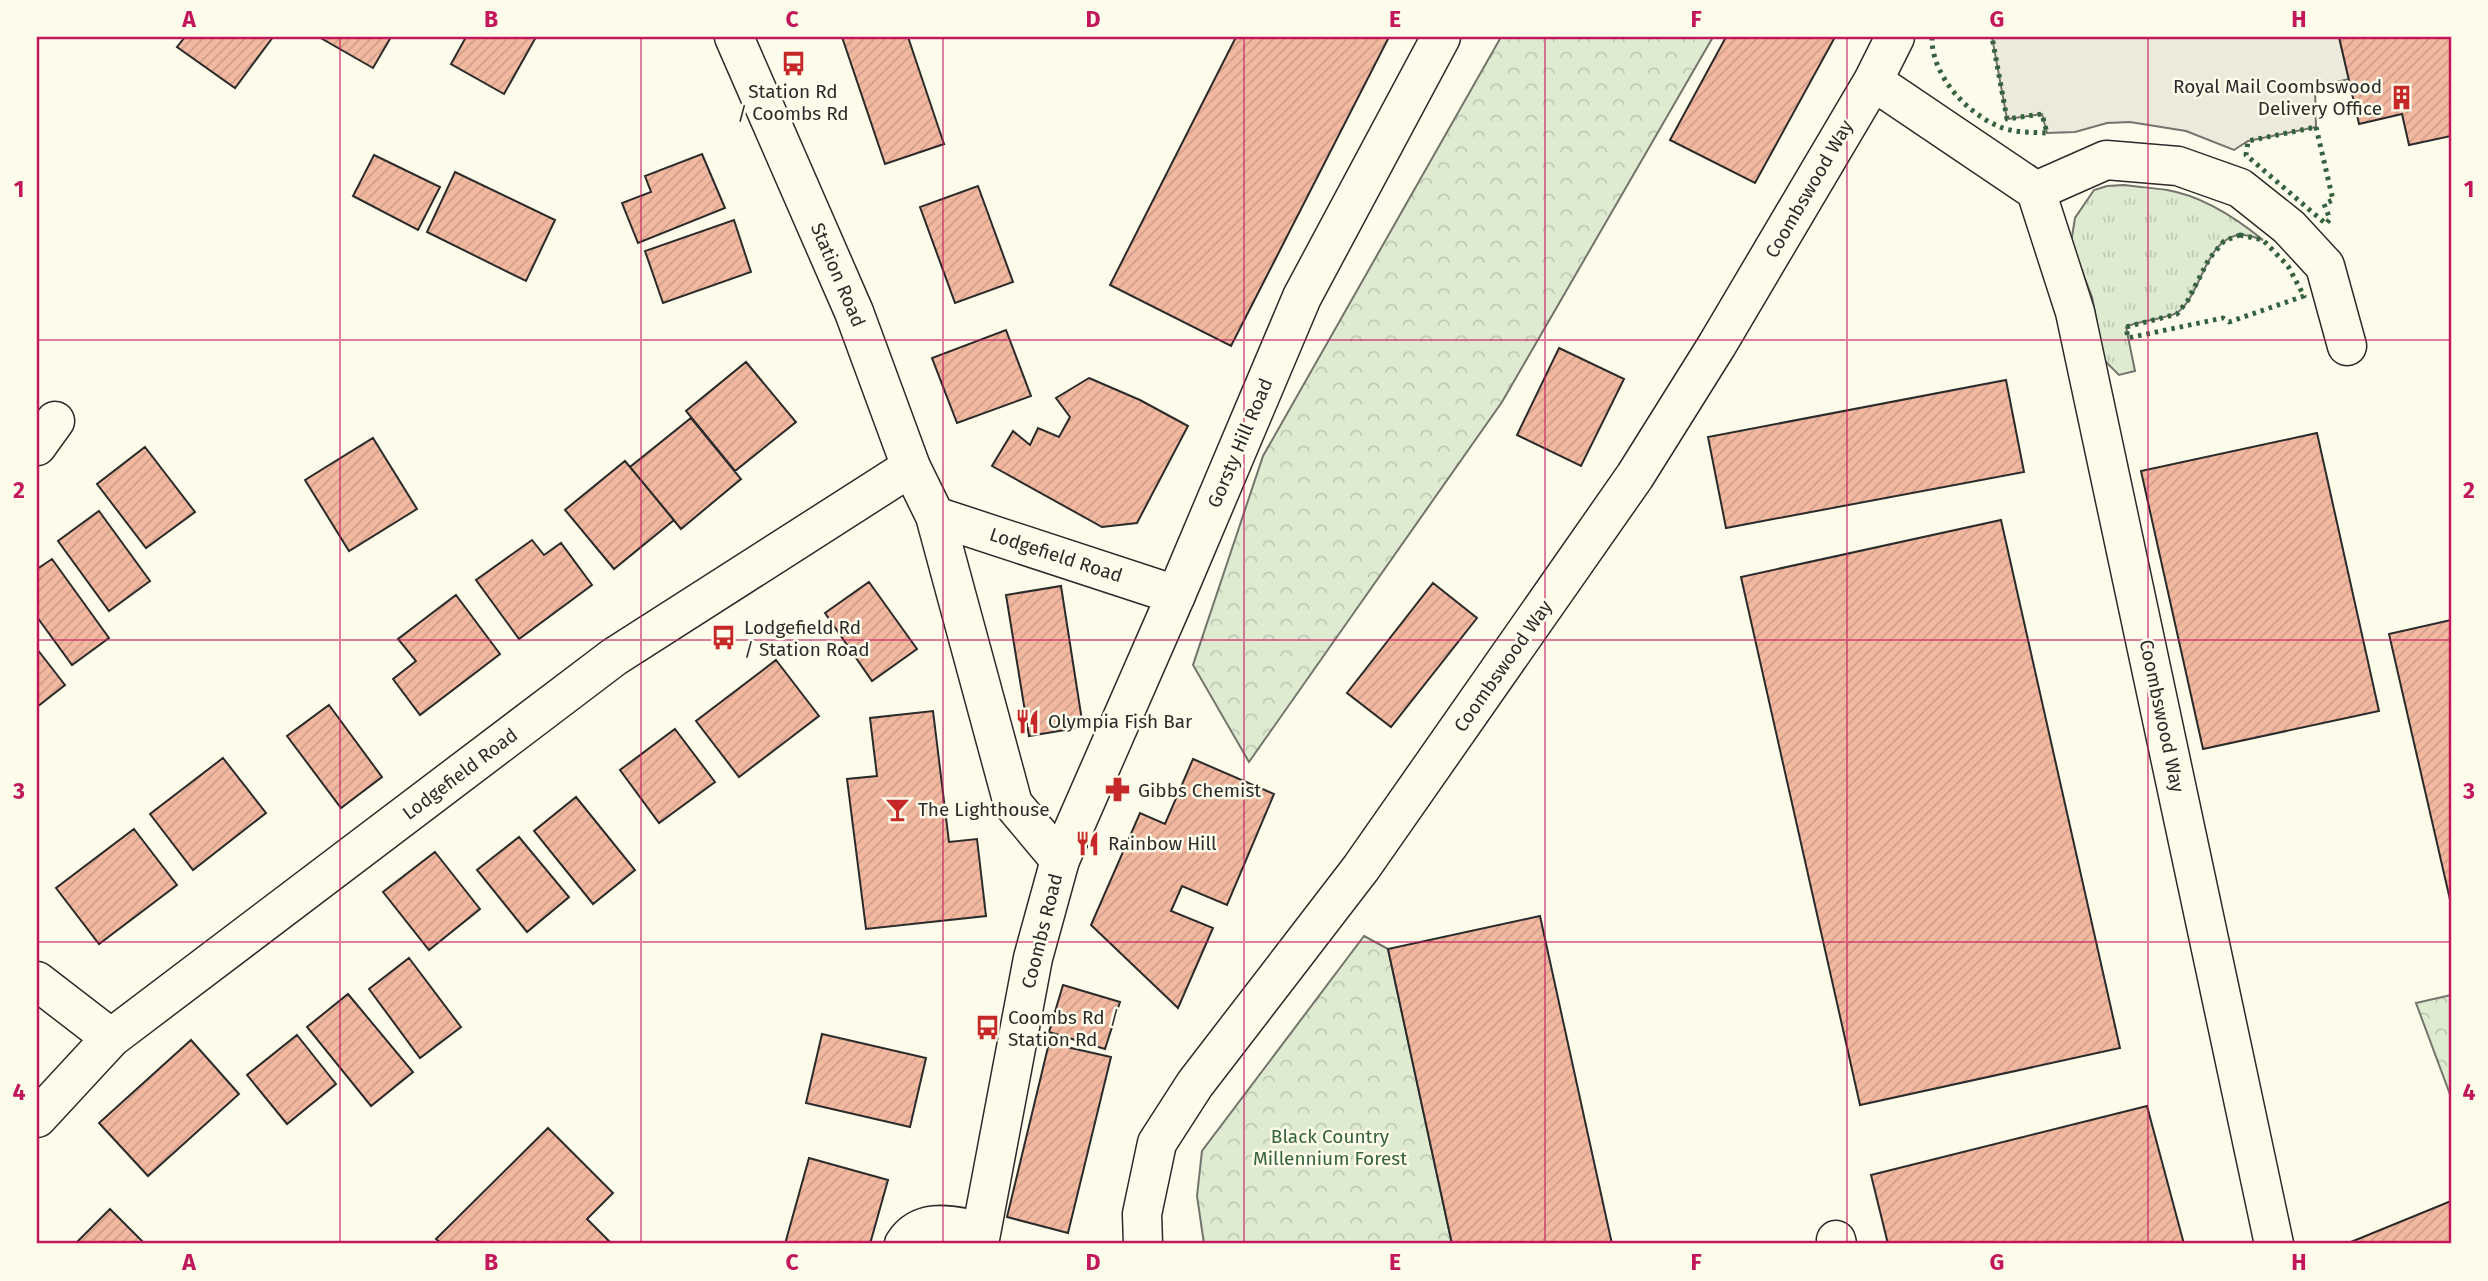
<svg xmlns="http://www.w3.org/2000/svg" width="2488" height="1281" font-family="'Fira Sans',sans-serif">
	<style>
		.grass { fill: url(#grass-tufts); stroke: #74746e; stroke-width: 2 }
		.forest { fill: url(#forest-crowns); stroke: #74746e; stroke-width: 2 }
		.parking { fill: #eceadb; stroke: #74746e; stroke-width: 2 }
		.building { fill: url(#building-hatch); stroke: #2b2b2b; stroke-width: 2 }
		.lines { fill: none; stroke-linecap: round; stroke-linejoin: round }
		.street-casing { stroke: #2b2b2b; stroke-width: 41 }
		.secondary-casing { stroke: #2b2b2b; stroke-width: 41 }
		.primary-casing { stroke: #2b2b2b; stroke-width: 41 }
		.street { stroke: #fdfbea; stroke-width: 38 }
		.secondary { stroke: #fdfbea; stroke-width: 38 }
		.primary { stroke: #fdfbea; stroke-width: 38 }
		.hedge { stroke: #34623c; stroke-width: 5; stroke-dasharray: 3.5 5; stroke-linecap: butt }
		.grid { fill: none; stroke: #c2185b; stroke-width: 2; stroke-opacity: 0.55 }
		.labels { text-anchor: middle; dominant-baseline: central; stroke-width: 5; stroke-linejoin: round; paint-order: stroke }
		.poi-label { font-size: 19px; fill: #2b2b2b; stroke: #fdfbea; text-anchor: start }
		.street-label { font-size: 19px; fill: #2b2b2b; stroke: #fdfbea }
		.park-label { font-size: 19px; fill: #34623c; stroke: #fdfbea }
		.neatline { fill: none; stroke: #c2185b; stroke-width: 2.5 }
		.grid-label { font-size: 23px; text-anchor: middle; font-weight: bold; fill: #c2185b }
	</style>
	<defs>
		<pattern id="grass-tufts" width="24" height="20" patternUnits="userSpaceOnUse" patternTransform="scale(1.75)"><rect width="24" height="20" fill="#deebd1"/><path d="M3 7l-1-3M5 7V3M7 7l1-3M15 17l-1-3M17 17v-4M19 17l1-3" fill="none" stroke="#bfcab4"/></pattern>
		<pattern id="forest-crowns" width="20" height="18" patternUnits="userSpaceOnUse" patternTransform="scale(1.75)"><rect width="20" height="18" fill="#deebd1"/><path d="M2 6a3 3 0 1 1 6 0M12 15a3 3 0 1 1 6 0" fill="none" stroke="#bfcab4"/></pattern>
		<pattern id="building-hatch" width="6" height="6" patternUnits="userSpaceOnUse" patternTransform="scale(1.75)"><rect width="6" height="6" fill="#f2b8a0"/><path d="M-1 1l2-2M0 6l6-6M5 7l2-2" fill="none" stroke="#d09e8a"/></pattern>
	</defs>
	<rect width="100%" height="100%" fill="#fdfbea"/>
	<path class="grass" d="M 2124,185 C 2139,187 2153,188 2167,190 C 2203,196 2236,218 2263,240 C 2257,238 2249,235 2242,235 C 2206,235 2202,294 2178,312 C 2169,319 2139,320 2126,327 L 2135,371 L 2119,375 L 2104,360 L 2092,297 L 2071,243 L 2075,218 L 2094,190 L 2107,186 Z"/>
	<path class="forest" d="M 1501,37 L 1713,37 L 1502,402 L 1249,762 L 1193,665 L 1263,456 Z
		M 1364,936 L 1388,949 L 1452,1244 L 1204,1244 L 1197,1196 L 1202,1151 Z
		M 2451,995 L 2451,1097 L 2416,1003 Z"/>
	<path class="parking" d="M 1992,37 L 2339,37 L 2349,79 L 2315,87 L 2316,127 L 2248,141 L 2234,150 L 2186,131 L 2130,122 L 2107,123 L 2075,132 L 2047,133 L 2042,114 L 2007,119 Z"/>
	<path class="building" d="M 185,37 L 273,37 L 235,88 L 177,47 Z
		M 319,37 L 391,37 L 373,68 Z
		M 466,37 L 536,37 L 504,94 L 451,64 Z
		M 842,37 L 908,37 L 944,144 L 885,164 Z
		M 1236,37 L 1389,37 L 1231,346 L 1110,285 Z
		M 1726,37 L 1835,37 L 1755,183 L 1670,140 Z
		M 2339,37 L 2451,37 L 2451,136 L 2409,145 L 2402,114 L 2359,124 Z
		M 702,154 L 725,208 L 638,243 L 622,203 L 651,192 L 645,176 Z
		M 374,155 L 440,187 L 418,230 L 353,196 Z
		M 455,172 L 555,220 L 526,281 L 427,232 Z
		M 978,186 L 1013,282 L 955,303 L 920,207 Z
		M 734,220 L 751,272 L 663,303 L 645,251 Z
		M 1006,330 L 1031,396 L 957,423 L 932,358 Z
		M 1559,348 L 1624,379 L 1581,466 L 1517,435 Z
		M 746,362 L 796,422 L 735,471 L 686,411 Z
		M 1089,378 L 1140,400 L 1188,426 L 1137,523 L 1102,527 L 992,466 L 1013,431 L 1030,445 L 1038,428 L 1059,437 L 1070,417 L 1056,398 Z
		M 2006,380 L 2024,472 L 1726,528 L 1708,437 Z
		M 691,418 L 741,479 L 681,529 L 630,467 Z
		M 2317,433 L 2379,711 L 2203,749 L 2141,471 Z
		M 373,438 L 417,509 L 349,551 L 305,480 Z
		M 145,447 L 195,512 L 146,548 L 97,484 Z
		M 625,461 L 674,520 L 614,569 L 565,510 Z
		M 99,511 L 150,581 L 109,611 L 58,541 Z
		M 2001,520 L 2120,1048 L 1860,1105 L 1741,577 Z
		M 532,540 L 544,555 L 561,543 L 592,585 L 519,639 L 476,580 Z
		M 52,559 L 109,638 L 72,665 L 37,617 L 37,569 Z
		M 869,582 L 917,649 L 872,681 L 825,613 Z
		M 1433,583 L 1477,618 L 1391,727 L 1347,693 Z
		M 1061,586 L 1083,727 L 1029,736 L 1006,595 Z
		M 456,595 L 500,654 L 420,715 L 393,679 L 416,661 L 398,639 Z
		M 2451,620 L 2451,904 L 2389,634 Z
		M 37,649 L 65,685 L 37,707 Z
		M 776,660 L 819,716 L 739,777 L 696,721 Z
		M 329,705 L 382,777 L 341,808 L 287,736 Z
		M 933,711 L 949,842 L 977,839 L 986,916 L 866,929 L 847,779 L 877,776 L 870,718 Z
		M 675,729 L 715,782 L 659,823 L 620,770 Z
		M 223,758 L 266,813 L 193,870 L 150,814 Z
		M 1193,759 L 1274,794 L 1227,905 L 1182,886 L 1171,911 L 1213,928 L 1178,1008 L 1091,925 L 1140,813 L 1165,824 Z
		M 576,797 L 635,870 L 593,904 L 534,831 Z
		M 134,829 L 177,885 L 99,944 L 56,888 Z
		M 519,837 L 569,897 L 527,932 L 477,870 Z
		M 435,852 L 480,909 L 429,950 L 383,892 Z
		M 1540,916 L 1612,1244 L 1452,1244 L 1388,949 Z
		M 409,958 L 461,1027 L 420,1058 L 369,989 Z
		M 1063,985 L 1120,1002 L 1105,1049 L 1049,1032 Z
		M 348,994 L 413,1072 L 371,1106 L 307,1027 Z
		M 822,1034 L 926,1058 L 910,1127 L 806,1103 Z
		M 297,1035 L 336,1084 L 287,1124 L 247,1075 Z
		M 191,1040 L 239,1094 L 148,1176 L 99,1123 Z
		M 1049,1043 L 1111,1057 L 1068,1233 L 1007,1217 Z
		M 2147,1106 L 2184,1244 L 1888,1244 L 1871,1175 Z
		M 548,1128 L 613,1193 L 587,1219 L 612,1244 L 442,1244 L 436,1239 Z
		M 809,1158 L 888,1180 L 870,1244 L 785,1244 Z
		M 2451,1201 L 2451,1244 L 2346,1244 Z
		M 110,1209 L 145,1244 L 75,1244 Z"/>
	<g class="lines">
		<defs>
			<path id="street" d="M 1873,81 L 2036,191 L 2075,312 L 2274,1244
				M 2036,191 L 2106,160 L 2178,166 L 2240,188 L 2289,227 L 2325,266 L 2347,346
				M 37,446 L 55,421
				M 37,981 L 111,1038
				M 1836,1240 L 1837,1244
				M 904,1244 C 922,1216 953,1226 981,1231
				M 1143,1244 L 1142,1214 L 1157,1143 L 1195,1084 L 1361,868 L 1635,476 L 1717,345 L 1873,81 L 1895,37"/>
			<path id="secondary" d="M 734,37 L 854,312 L 911,467 L 935,516 L 1013,804 L 1060,860
				M 935,516 L 1176,595
				M 37,1118 L 111,1038 L 614,657 L 911,467"/>
			<path id="primary" d="M 979,1244 L 1033,958 L 1060,860 L 1176,595 L 1302,297 L 1441,37"/>
		</defs>
		<use href="#street" class="street-casing"/>
		<use href="#secondary" class="secondary-casing"/>
		<use href="#primary" class="primary-casing"/>
		<use href="#street" class="street"/>
		<use href="#secondary" class="secondary"/>
		<use href="#primary" class="primary"/>
		<path class="hedge" d="M 1932,37 C 1931,74 1965,112 1998,126 C 2012,133 2032,132 2047,133 L 2042,114 L 2007,119 L 1992,37
			M 2316,127 L 2333,200 L 2324,204 L 2330,219 L 2326,224 L 2246,155 L 2248,141 Z
			M 2240,235 L 2263,240 L 2288,266 L 2304,296 L 2229,322 L 2223,318 L 2128,338 L 2126,327 L 2177,314 L 2188,300 L 2209,259 L 2224,241 Z"/>
	</g>
	<path class="grid" d="M 340,37 L 340,1244M 641,37 L 641,1244M 943,37 L 943,1244M 1244,37 L 1244,1244M 1545,37 L 1545,1244M 1847,37 L 1847,1244M 2148,37 L 2148,1244M 37,340 L 2451,340M 37,640 L 2451,640M 37,942 L 2451,942"/>
	<defs>
		<symbol id="bus-bare" viewBox="-9 -9 18 18"><path d="M-5-6H5V4H4V6H2V4H-2V6H-4V4H-5ZM-3.5-4V0h7V-4ZM-3.5 1.2v1.5H-2V1.2ZM2 1.2v1.5H3.5V1.2Z" fill="#c62828" stroke="#fdfbea" stroke-width="2.5" paint-order="stroke"/></symbol>
		<symbol id="building-bare" viewBox="-9 -9 18 18"><path d="M-4-6H4V6H1V3H-1V6H-4ZM-2.5-4.3h1.7v1.8h-1.7ZM.8-4.3h1.7v1.8H.8ZM-2.5-1h1.7V.8h-1.7ZM.8-1h1.7V.8H.8Z" fill="#c62828" stroke="#fdfbea" stroke-width="2.5" paint-order="stroke"/></symbol>
		<symbol id="restaurant-bare" viewBox="-9 -9 18 18"><path d="M-5-6h1v4h1v-4h1v4h1v-4h1v5L-1.5 .5V6h-2V.5L-5-1ZM5-6V6H3V1.5H1.5Q1.5-4 5-6Z" fill="#c62828" stroke="#fdfbea" stroke-width="2.5" paint-order="stroke"/></symbol>
		<symbol id="pharmacy-bare" viewBox="-9 -9 18 18"><path d="M-2-6h4v4h4v4h-4v4h-4v-4h-4v-4h4Z" fill="#c62828" stroke="#fdfbea" stroke-width="2.5" paint-order="stroke"/></symbol>
		<symbol id="bar-bare" viewBox="-9 -9 18 18"><path d="M-6-5H6L.8 .8V4.5H3.5V6h-7V4.5H-.8V.8Z" fill="#c62828" stroke="#fdfbea" stroke-width="2.5" paint-order="stroke"/></symbol>
	</defs>
	<g fill-rule="evenodd">
		<use href="#bus-bare" x="776" y="46" width="35" height="35"/>
		<use href="#building-bare" x="2384" y="80" width="35" height="35"/>
		<use href="#bus-bare" x="706" y="620" width="35" height="35"/>
		<use href="#restaurant-bare" x="1010" y="704" width="35" height="35"/>
		<use href="#pharmacy-bare" x="1100" y="772" width="35" height="35"/>
		<use href="#bar-bare" x="880" y="792" width="35" height="35"/>
		<use href="#restaurant-bare" x="1070" y="826" width="35" height="35"/>
		<use href="#bus-bare" x="970" y="1010" width="35" height="35"/>
	</g>
	<g class="labels">
		<g class="poi-label">
			<text x="2382" y="86" text-anchor="end">Royal Mail Coombswood<tspan x="2382" dy="22">Delivery Office</tspan></text>
			<text x="793" y="91" text-anchor="middle">Station Rd<tspan x="793" dy="22">/ Coombs Rd</tspan></text>
			<text x="744" y="627">Lodgefield Rd<tspan x="744" dy="22">/ Station Road</tspan></text>
			<text x="1048" y="721">Olympia Fish Bar</text>
			<text x="1138" y="790">Gibbs Chemist</text>
			<text x="918" y="809">The Lighthouse</text>
			<text x="1108" y="843">Rainbow Hill</text>
			<text x="1008" y="1017">Coombs Rd /<tspan x="1008" dy="22">Station Rd</tspan></text>
		</g>
		<g class="street-label">
			<text transform="translate(1809 189) rotate(-60)">Coombswood Way</text>
			<text transform="translate(838 275) rotate(67)">Station Road</text>
			<text transform="translate(1240 443) rotate(-67)">Gorsty Hill Road</text>
			<text transform="translate(1056 555) rotate(18)">Lodgefield Road</text>
			<text transform="translate(1503 666) rotate(-55)">Coombswood Way</text>
			<text transform="translate(2162 716) rotate(78)">Coombswood Way</text>
			<text transform="translate(460 774) rotate(-37)">Lodgefield Road</text>
			<text transform="translate(1042 931) rotate(-76)">Coombs Road</text>
		</g>
		<g class="park-label">
			<text x="1330" y="1136">Black Country<tspan x="1330" dy="22">Millennium Forest</tspan></text>
		</g>
	</g>
	<rect width="2488" height="1281" fill="none" stroke="#fdfbea" stroke-width="77"/>
	<rect x="38" y="38" width="2412" height="1204" class="neatline"/>
	<g class="grid-label">
		<text x="189" y="27">A</text>
		<text x="491" y="27">B</text>
		<text x="792" y="27">C</text>
		<text x="1093" y="27">D</text>
		<text x="1395" y="27">E</text>
		<text x="1696" y="27">F</text>
		<text x="1997" y="27">G</text>
		<text x="2299" y="27">H</text>
		<text x="19" y="197">1</text>
		<text x="2469" y="197">1</text>
		<text x="19" y="498">2</text>
		<text x="2469" y="498">2</text>
		<text x="19" y="799">3</text>
		<text x="2469" y="799">3</text>
		<text x="19" y="1100">4</text>
		<text x="2469" y="1100">4</text>
		<text x="189" y="1270">A</text>
		<text x="491" y="1270">B</text>
		<text x="792" y="1270">C</text>
		<text x="1093" y="1270">D</text>
		<text x="1395" y="1270">E</text>
		<text x="1696" y="1270">F</text>
		<text x="1997" y="1270">G</text>
		<text x="2299" y="1270">H</text>
	</g>
</svg>
